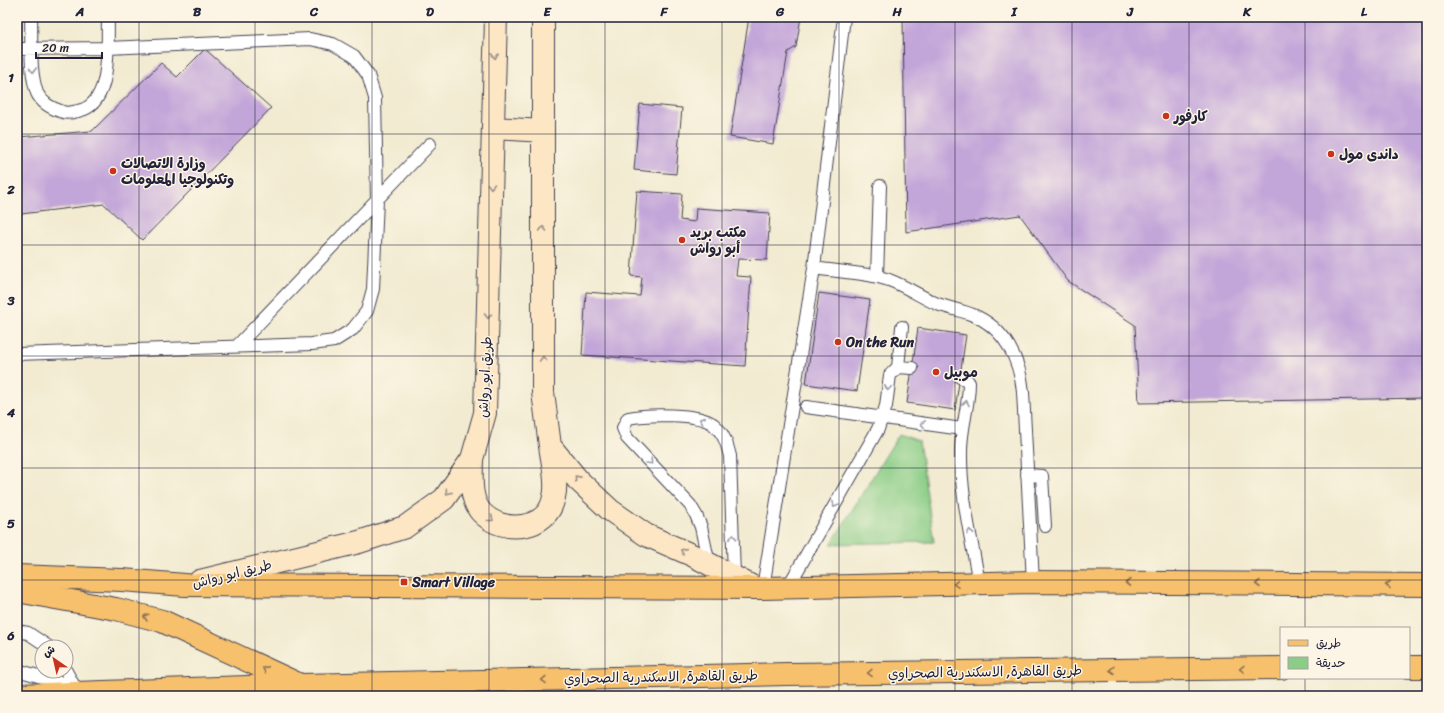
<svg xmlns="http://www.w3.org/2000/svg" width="1444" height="713" font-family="Sriracha,'Playpen Sans Arabic',sans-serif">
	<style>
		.green { fill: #8bcd86; stroke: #567860 }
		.building { fill: #c3a6d9 }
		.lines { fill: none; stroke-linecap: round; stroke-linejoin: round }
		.lane-casing { stroke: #414052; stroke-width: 14 }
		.secondary-casing { stroke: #414052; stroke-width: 24 }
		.primary-casing { stroke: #414052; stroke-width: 24 }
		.highway-casing { stroke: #414052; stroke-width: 24 }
		.lane { stroke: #fff; stroke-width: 12 }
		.secondary { stroke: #fce6c4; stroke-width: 22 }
		.primary { stroke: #f7c06c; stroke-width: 22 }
		.highway { stroke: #f7c06c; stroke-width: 22 }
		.oneway { stroke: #9a8e86 }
		.oneway2 { stroke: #9c9ca7 }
		.oneway3 { stroke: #8c7154 }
		.grid { fill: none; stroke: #22223b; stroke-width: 1; stroke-opacity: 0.55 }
		.poi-dot { fill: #c8321e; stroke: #fcf5e5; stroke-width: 1.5 }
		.labels { text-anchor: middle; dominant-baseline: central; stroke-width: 3; stroke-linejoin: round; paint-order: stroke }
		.poi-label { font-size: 14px; font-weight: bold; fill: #22223b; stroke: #fcf5e5; text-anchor: start }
		.street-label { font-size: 14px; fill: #22223b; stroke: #fcf5e5 }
		.neatline { fill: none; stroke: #22223b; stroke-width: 1.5 }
		.grid-label { font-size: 13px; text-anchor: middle; font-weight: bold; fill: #22223b }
	</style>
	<rect width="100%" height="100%" fill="#fcf5e5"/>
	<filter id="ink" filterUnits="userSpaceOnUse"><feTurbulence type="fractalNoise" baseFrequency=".025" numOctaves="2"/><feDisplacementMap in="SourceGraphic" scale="8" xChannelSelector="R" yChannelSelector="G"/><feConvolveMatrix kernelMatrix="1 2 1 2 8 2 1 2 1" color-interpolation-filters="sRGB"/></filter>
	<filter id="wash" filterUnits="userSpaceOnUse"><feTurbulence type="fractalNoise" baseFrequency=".012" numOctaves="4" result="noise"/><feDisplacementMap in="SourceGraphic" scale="16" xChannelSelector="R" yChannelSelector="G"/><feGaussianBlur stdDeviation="0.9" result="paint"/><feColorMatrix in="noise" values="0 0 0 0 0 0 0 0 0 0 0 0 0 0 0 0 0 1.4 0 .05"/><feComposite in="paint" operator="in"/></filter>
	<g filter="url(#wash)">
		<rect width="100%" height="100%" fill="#f2ebd1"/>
		<path class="green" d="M 899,434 L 919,441 L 934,542 L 831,544 Z"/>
		<g id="blocks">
			<path class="building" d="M 749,17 L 801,17 L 796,47 L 788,52 L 773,144 L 730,137 Z
				M 903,17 L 1427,17 L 1427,398 L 1139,403 L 1135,325 L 1068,281 L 1020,215 L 906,232 Z
				M 205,49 L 271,108 L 142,240 L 104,204 L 21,214 L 17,219 L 18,137 L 92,131 L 161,63 L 177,77 Z
				M 640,104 L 682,108 L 676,174 L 634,170 Z
				M 637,191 L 682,194 L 680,220 L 695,222 L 696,208 L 770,213 L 767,260 L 738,259 L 736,276 L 751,277 L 745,366 L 582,355 L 586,292 L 640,296 L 642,277 L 631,276 Z
				M 819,293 L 870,300 L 857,391 L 806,384 Z
				M 918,328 L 966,335 L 955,410 L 907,403 Z"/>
		</g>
	</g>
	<g filter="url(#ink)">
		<use href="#blocks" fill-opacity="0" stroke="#414052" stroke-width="1"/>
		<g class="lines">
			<defs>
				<path id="lane" d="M 31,17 C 32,41 29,70 37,93 C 42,104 53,109 63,112 C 68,114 73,112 78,111 C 113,105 107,44 108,17
					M 17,49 L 107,48 L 310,39 L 333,44 L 354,56 L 368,75 L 375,98 L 377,200 L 373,289 L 367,311 L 353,329 L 334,341 L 312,344 L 17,354
					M 814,268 C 838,272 866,272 889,280 C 905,286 920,296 935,303 C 947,308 961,310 973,315 C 1005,328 1020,360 1023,392 L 1033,582
					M 877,277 L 880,186
					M 238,345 L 430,144
					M 898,367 L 902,327
					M 960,377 L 967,380 L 969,383 C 969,406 961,428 961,450 C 960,495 972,540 979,584
					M 806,407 L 962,429
					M 1027,475 L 1042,476 L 1045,526
					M 709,564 L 701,527 L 696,515 L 690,505 L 627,438 L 623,428 L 628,418 C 647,414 698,413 713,424 C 724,433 727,444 730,456 L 734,576
					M 788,587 L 878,429 L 886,406 L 890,375 L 898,367 L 912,368
					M 763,588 L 814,268 L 844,17
					M 17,631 L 28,633 L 49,647
					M 17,670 L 77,687
					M 66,671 L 74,686"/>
				<path id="secondary" d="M 543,17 L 543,392 L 550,446 L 578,480 L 610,510 L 646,535 L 694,556 L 755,588
					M 493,128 L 543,131
					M 472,459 C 472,476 469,498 481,512 C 502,535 548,531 554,497 C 558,481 552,462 550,446
					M 200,581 L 359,542 L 405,527 L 444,499 L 472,459 L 485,413 L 496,17"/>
				<path id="primary" d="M 17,576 L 122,580 L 185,585 L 763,588 L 1033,582 L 1427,585"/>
				<path id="highway" d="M 17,591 L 116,609 L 162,621 L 298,684
					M 1409,667 L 1427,667
					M 17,695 L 301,685 L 787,674 L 1281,668"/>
			</defs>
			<use href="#lane" class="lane-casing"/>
			<use href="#secondary" class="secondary-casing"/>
			<use href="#primary" class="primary-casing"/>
			<use href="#highway" class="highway-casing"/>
			<use href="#lane" class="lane"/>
			<use href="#secondary" class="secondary"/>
			<use href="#primary" class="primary"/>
			<use href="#highway" class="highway"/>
		</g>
		<defs><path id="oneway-chevron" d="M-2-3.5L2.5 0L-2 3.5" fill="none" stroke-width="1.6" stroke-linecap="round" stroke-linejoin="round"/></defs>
		<g class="oneway">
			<use href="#oneway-chevron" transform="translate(495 56) rotate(91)"/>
			<use href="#oneway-chevron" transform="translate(491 186) rotate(91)"/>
			<use href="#oneway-chevron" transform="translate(543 229) rotate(-90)"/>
			<use href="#oneway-chevron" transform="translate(488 316) rotate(91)"/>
			<use href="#oneway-chevron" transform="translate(543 359) rotate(-90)"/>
			<use href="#oneway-chevron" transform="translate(577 478) rotate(-132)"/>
			<use href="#oneway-chevron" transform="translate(448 492) rotate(125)"/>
			<use href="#oneway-chevron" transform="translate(491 519) rotate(38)"/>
			<use href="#oneway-chevron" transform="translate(683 551) rotate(-156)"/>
		</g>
		<g class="oneway2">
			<use href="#oneway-chevron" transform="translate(33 70) rotate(87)"/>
			<use href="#oneway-chevron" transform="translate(888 388) rotate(95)"/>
			<use href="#oneway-chevron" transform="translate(966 403) rotate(-80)"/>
			<use href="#oneway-chevron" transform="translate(702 420) rotate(-159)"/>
			<use href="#oneway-chevron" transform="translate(923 424) rotate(-172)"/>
			<use href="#oneway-chevron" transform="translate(650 462) rotate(47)"/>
			<use href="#oneway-chevron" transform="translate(835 505) rotate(120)"/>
			<use href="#oneway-chevron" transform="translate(970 532) rotate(-100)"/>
			<use href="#oneway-chevron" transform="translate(733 537) rotate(-92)"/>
		</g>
		<g class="oneway3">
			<use href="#oneway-chevron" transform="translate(1128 583) rotate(-180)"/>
			<use href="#oneway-chevron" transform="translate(956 584) rotate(179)"/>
			<use href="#oneway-chevron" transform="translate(1258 584) rotate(-180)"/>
			<use href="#oneway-chevron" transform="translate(1388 585) rotate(-180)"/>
			<use href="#oneway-chevron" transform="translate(146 617) rotate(-165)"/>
			<use href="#oneway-chevron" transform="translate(265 669) rotate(-155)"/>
			<use href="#oneway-chevron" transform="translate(1242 669) rotate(179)"/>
			<use href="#oneway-chevron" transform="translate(1112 670) rotate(179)"/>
			<use href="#oneway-chevron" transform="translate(870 673) rotate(179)"/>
			<use href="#oneway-chevron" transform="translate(544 680) rotate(179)"/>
		</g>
	</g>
	<path class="grid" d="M 139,17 L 139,696M 255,17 L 255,696M 372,17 L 372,696M 489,17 L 489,696M 605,17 L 605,696M 722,17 L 722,696M 839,17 L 839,696M 955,17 L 955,696M 1072,17 L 1072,696M 1189,17 L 1189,696M 1305,17 L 1305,628M 17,134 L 1427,134M 17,245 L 1427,245M 17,356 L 1427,356M 17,468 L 1427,468M 17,580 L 1427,580M 1305,678 L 1305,696"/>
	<g class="poi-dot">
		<circle cx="1166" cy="116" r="4"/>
		<circle cx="1331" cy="154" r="4"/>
		<circle cx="113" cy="171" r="4"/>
		<circle cx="682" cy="240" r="4"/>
		<circle cx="838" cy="342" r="4"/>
		<circle cx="936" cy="372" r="4"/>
		<rect x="400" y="578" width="8" height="8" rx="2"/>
	</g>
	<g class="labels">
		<g class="poi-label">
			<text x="1174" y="116">كارفور</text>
			<text x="1339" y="154">داندى مول</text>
			<text x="121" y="163">وزارة الاتصالات<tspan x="121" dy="16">وتكنولوجيا المعلومات</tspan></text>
			<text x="690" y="232">مكتب بريد<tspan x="690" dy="16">أبو رواش</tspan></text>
			<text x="846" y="342">On the Run</text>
			<text x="944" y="372">موبيل</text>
			<text x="412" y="582">Smart Village</text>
		</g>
		<g class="street-label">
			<text transform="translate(485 377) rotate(-87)">طريق ابو رواش</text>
			<text transform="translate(232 574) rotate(-14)">طريق ابو رواش</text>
			<text transform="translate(985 672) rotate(-1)">طريق القاهرة, الاسكندرية الصحراوي</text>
			<text transform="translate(661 677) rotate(-1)">طريق القاهرة, الاسكندرية الصحراوي</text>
		</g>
	</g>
	<rect width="1444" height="713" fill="none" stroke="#fcf5e5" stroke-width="44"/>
	<rect x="1280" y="627" width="130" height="52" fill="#fcf5e5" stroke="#a5a1a1"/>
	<rect x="1288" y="640" width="20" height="6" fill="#f7c06c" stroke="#a5a1a1"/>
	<text x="1316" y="647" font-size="12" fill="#22223b">طريق</text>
	<rect x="1288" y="657" width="20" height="12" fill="#8bcd86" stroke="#a5a1a1"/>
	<text x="1316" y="667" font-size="12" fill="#22223b">حديقة</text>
	<g transform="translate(54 659) rotate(326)"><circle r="19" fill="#fcf5e5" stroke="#a5a1a1"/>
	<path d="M0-3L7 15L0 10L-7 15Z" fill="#c8321e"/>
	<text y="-6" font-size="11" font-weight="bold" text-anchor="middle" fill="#22223b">ش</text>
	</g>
	<path d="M36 52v6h66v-6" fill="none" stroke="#22223b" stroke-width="2"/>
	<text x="42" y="52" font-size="12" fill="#22223b" stroke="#fcf5e5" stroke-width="3" paint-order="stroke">20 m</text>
	<rect x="22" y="22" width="1400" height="669" class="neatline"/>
	<g class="grid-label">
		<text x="80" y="16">A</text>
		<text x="197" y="16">B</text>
		<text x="314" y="16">C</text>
		<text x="430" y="16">D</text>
		<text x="547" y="16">E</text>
		<text x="664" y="16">F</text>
		<text x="780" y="16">G</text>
		<text x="897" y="16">H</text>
		<text x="1014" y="16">I</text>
		<text x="1130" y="16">J</text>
		<text x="1247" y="16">K</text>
		<text x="1364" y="16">L</text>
		<text x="11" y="82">1</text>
		<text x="11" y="194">2</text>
		<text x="11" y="305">3</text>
		<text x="11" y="417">4</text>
		<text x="11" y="528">5</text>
		<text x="11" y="640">6</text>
	</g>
</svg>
